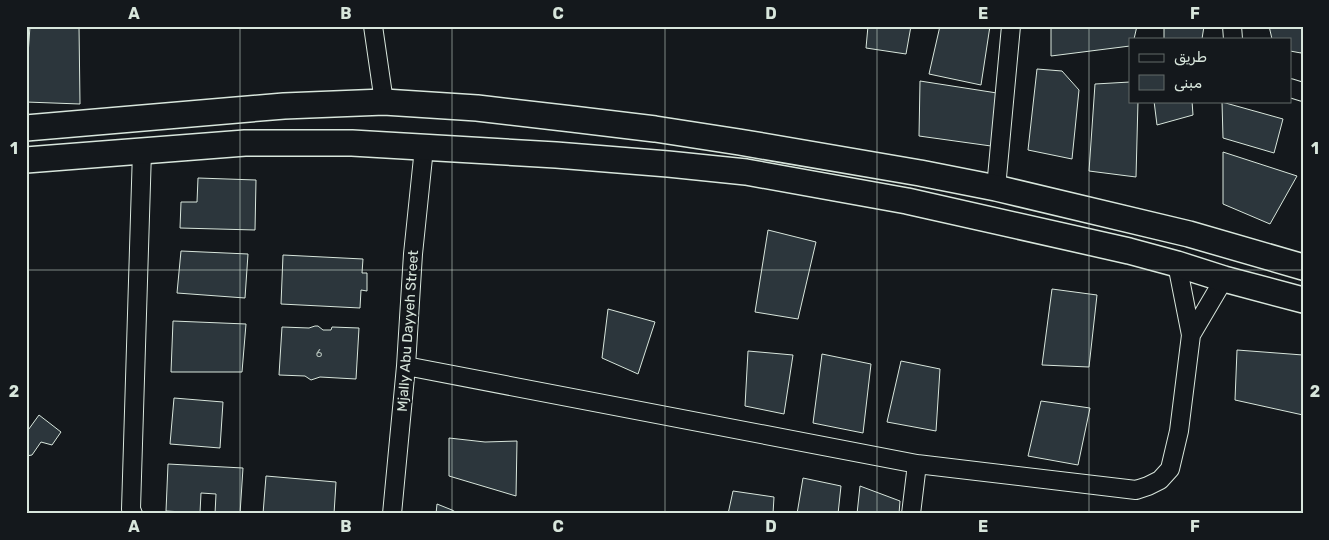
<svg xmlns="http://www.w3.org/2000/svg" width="1329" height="540" font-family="Rubik,'Noto Sans Arabic',sans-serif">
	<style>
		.building { fill: #2c363c; stroke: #d8e6dc }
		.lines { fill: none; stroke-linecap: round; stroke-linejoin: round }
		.street-casing { stroke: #d8e6dc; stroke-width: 20 }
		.secondary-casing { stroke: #d8e6dc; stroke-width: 28 }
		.street { stroke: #14181c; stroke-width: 18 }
		.secondary { stroke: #14181c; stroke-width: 25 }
		.grid { fill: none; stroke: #d8e6dc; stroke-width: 1; stroke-opacity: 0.55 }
		.labels { text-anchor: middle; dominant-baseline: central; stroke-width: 4; stroke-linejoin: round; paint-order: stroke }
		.number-label { font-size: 11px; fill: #adbab4 }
		.street-label { font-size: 14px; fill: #d8e6dc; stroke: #14181c }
		.neatline { fill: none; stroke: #d8e6dc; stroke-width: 2 }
		.grid-label { font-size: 16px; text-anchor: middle; font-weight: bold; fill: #d8e6dc }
	</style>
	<rect width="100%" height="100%" fill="#14181c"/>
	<path class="building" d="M 30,26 L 79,26 L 80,104 L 26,102 L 26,84 Z
		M 868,26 L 911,26 L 906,54 L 866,48 Z
		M 940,26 L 990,26 L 981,85 L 929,74 Z
		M 1051,26 L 1137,26 L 1134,39 L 1130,39 L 1130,46 L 1051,56 Z
		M 1164,26 L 1204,26 L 1202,39 L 1164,39 Z
		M 1269,26 L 1303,26 L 1303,47 L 1301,53 L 1290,51 L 1290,39 L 1272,39 Z
		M 1037,69 L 1062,71 L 1079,90 L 1072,159 L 1028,150 Z
		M 920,81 L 997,93 L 991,146 L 919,136 Z
		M 1130,82 L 1130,101 L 1138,101 L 1136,177 L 1089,171 L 1095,84 Z
		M 1154,101 L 1192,101 L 1193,115 L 1157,125 Z
		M 1222,102 L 1283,119 L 1274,153 L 1223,138 Z
		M 1223,152 L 1297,176 L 1270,224 L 1223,204 Z
		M 198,178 L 256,180 L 255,230 L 180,228 L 181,202 L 197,202 Z
		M 768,230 L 816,242 L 798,319 L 755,312 Z
		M 181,251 L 248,254 L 245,298 L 177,293 Z
		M 283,255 L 363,259 L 362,273 L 367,273 L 367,291 L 361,290 L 360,308 L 281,304 Z
		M 1052,289 L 1097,295 L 1089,367 L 1042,365 Z
		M 608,309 L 655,322 L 638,374 L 602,358 Z
		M 173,321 L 246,324 L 242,372 L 171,372 Z
		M 315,326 L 318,326 L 323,330 L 331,330 L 332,327 L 359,328 L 356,379 L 320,377 L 311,380 L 305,376 L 279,375 L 282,327 L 309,328 Z
		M 1237,350 L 1303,355 L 1303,415 L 1235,400 Z
		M 748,351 L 793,355 L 784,414 L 745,406 Z
		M 822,354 L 871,364 L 863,433 L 813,423 Z
		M 901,361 L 940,369 L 936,431 L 887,422 Z
		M 174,398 L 223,402 L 220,448 L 170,444 Z
		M 1041,401 L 1090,408 L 1078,465 L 1028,456 Z
		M 39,415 L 61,432 L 52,445 L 41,442 L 32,455 L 26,456 L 26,433 Z
		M 449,438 L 485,442 L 517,441 L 516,496 L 449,476 Z
		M 168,464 L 243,468 L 240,514 L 215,514 L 216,494 L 201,493 L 200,513 L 166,511 Z
		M 266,476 L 336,482 L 334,514 L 263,514 Z
		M 803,478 L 841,486 L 838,514 L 797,514 Z
		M 860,486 L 900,501 L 899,514 L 857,514 Z
		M 733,491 L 774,497 L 773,514 L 728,514 Z
		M 437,504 L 452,510 L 459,514 L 436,514 Z"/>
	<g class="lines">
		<defs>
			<path id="street" d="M 373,26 L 384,102
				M 1232,26 L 1233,39
				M 1290,88 L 1303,92
				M 996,188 L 1011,26
				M 1191,335 L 1224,279
				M 406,366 L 917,464 L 1136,490 L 1148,486 L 1160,480 L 1170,469 L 1179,431 L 1191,335 L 1177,264
				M 133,514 L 131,509 L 142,151
				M 392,514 L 406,366 L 413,254 L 424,148
				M 911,514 L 917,464"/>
			<path id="secondary" d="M 26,128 L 284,106 L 384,102 L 477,108 L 572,119 L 655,129 L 739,142 L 920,173 L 996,188 L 1189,234 L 1303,267
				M 26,160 L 245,143 L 352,143 L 556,155 L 668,164 L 746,172 L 907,201 L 1129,251 L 1177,264 L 1224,279 L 1303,300"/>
		</defs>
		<use href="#street" class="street-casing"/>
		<use href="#secondary" class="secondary-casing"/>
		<use href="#street" class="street"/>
		<use href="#secondary" class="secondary"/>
	</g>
	<path class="grid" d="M 240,26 L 240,514M 452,26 L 452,514M 665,26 L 665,514M 877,26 L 877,514M 1089,26 L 1089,514M 26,270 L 1303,270"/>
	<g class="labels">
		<g class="number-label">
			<text x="319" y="353">6</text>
		</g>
		<g class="street-label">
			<text transform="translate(408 331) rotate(-86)">Mjally Abu Dayyeh Street</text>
		</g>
	</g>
	<rect width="1329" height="540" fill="none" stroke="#14181c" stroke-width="55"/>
	<rect x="1129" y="38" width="162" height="65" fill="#14181c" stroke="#626a69"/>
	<rect x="1139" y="54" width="25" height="8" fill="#14181c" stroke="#626a69"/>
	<text x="1174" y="62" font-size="15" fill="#d8e6dc">طريق</text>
	<rect x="1139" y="75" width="25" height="15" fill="#2c363c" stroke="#626a69"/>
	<text x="1174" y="88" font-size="15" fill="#d8e6dc">مبنى</text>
	<rect x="28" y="28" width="1274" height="484" class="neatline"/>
	<g class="grid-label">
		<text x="134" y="19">A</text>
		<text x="346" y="19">B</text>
		<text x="558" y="19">C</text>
		<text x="771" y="19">D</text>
		<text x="983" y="19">E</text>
		<text x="1195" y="19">F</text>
		<text x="14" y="154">1</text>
		<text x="1315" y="154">1</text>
		<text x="14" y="397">2</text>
		<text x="1315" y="397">2</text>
		<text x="134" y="532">A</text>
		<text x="346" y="532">B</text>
		<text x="558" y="532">C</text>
		<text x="771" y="532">D</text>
		<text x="983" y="532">E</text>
		<text x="1195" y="532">F</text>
	</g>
</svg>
